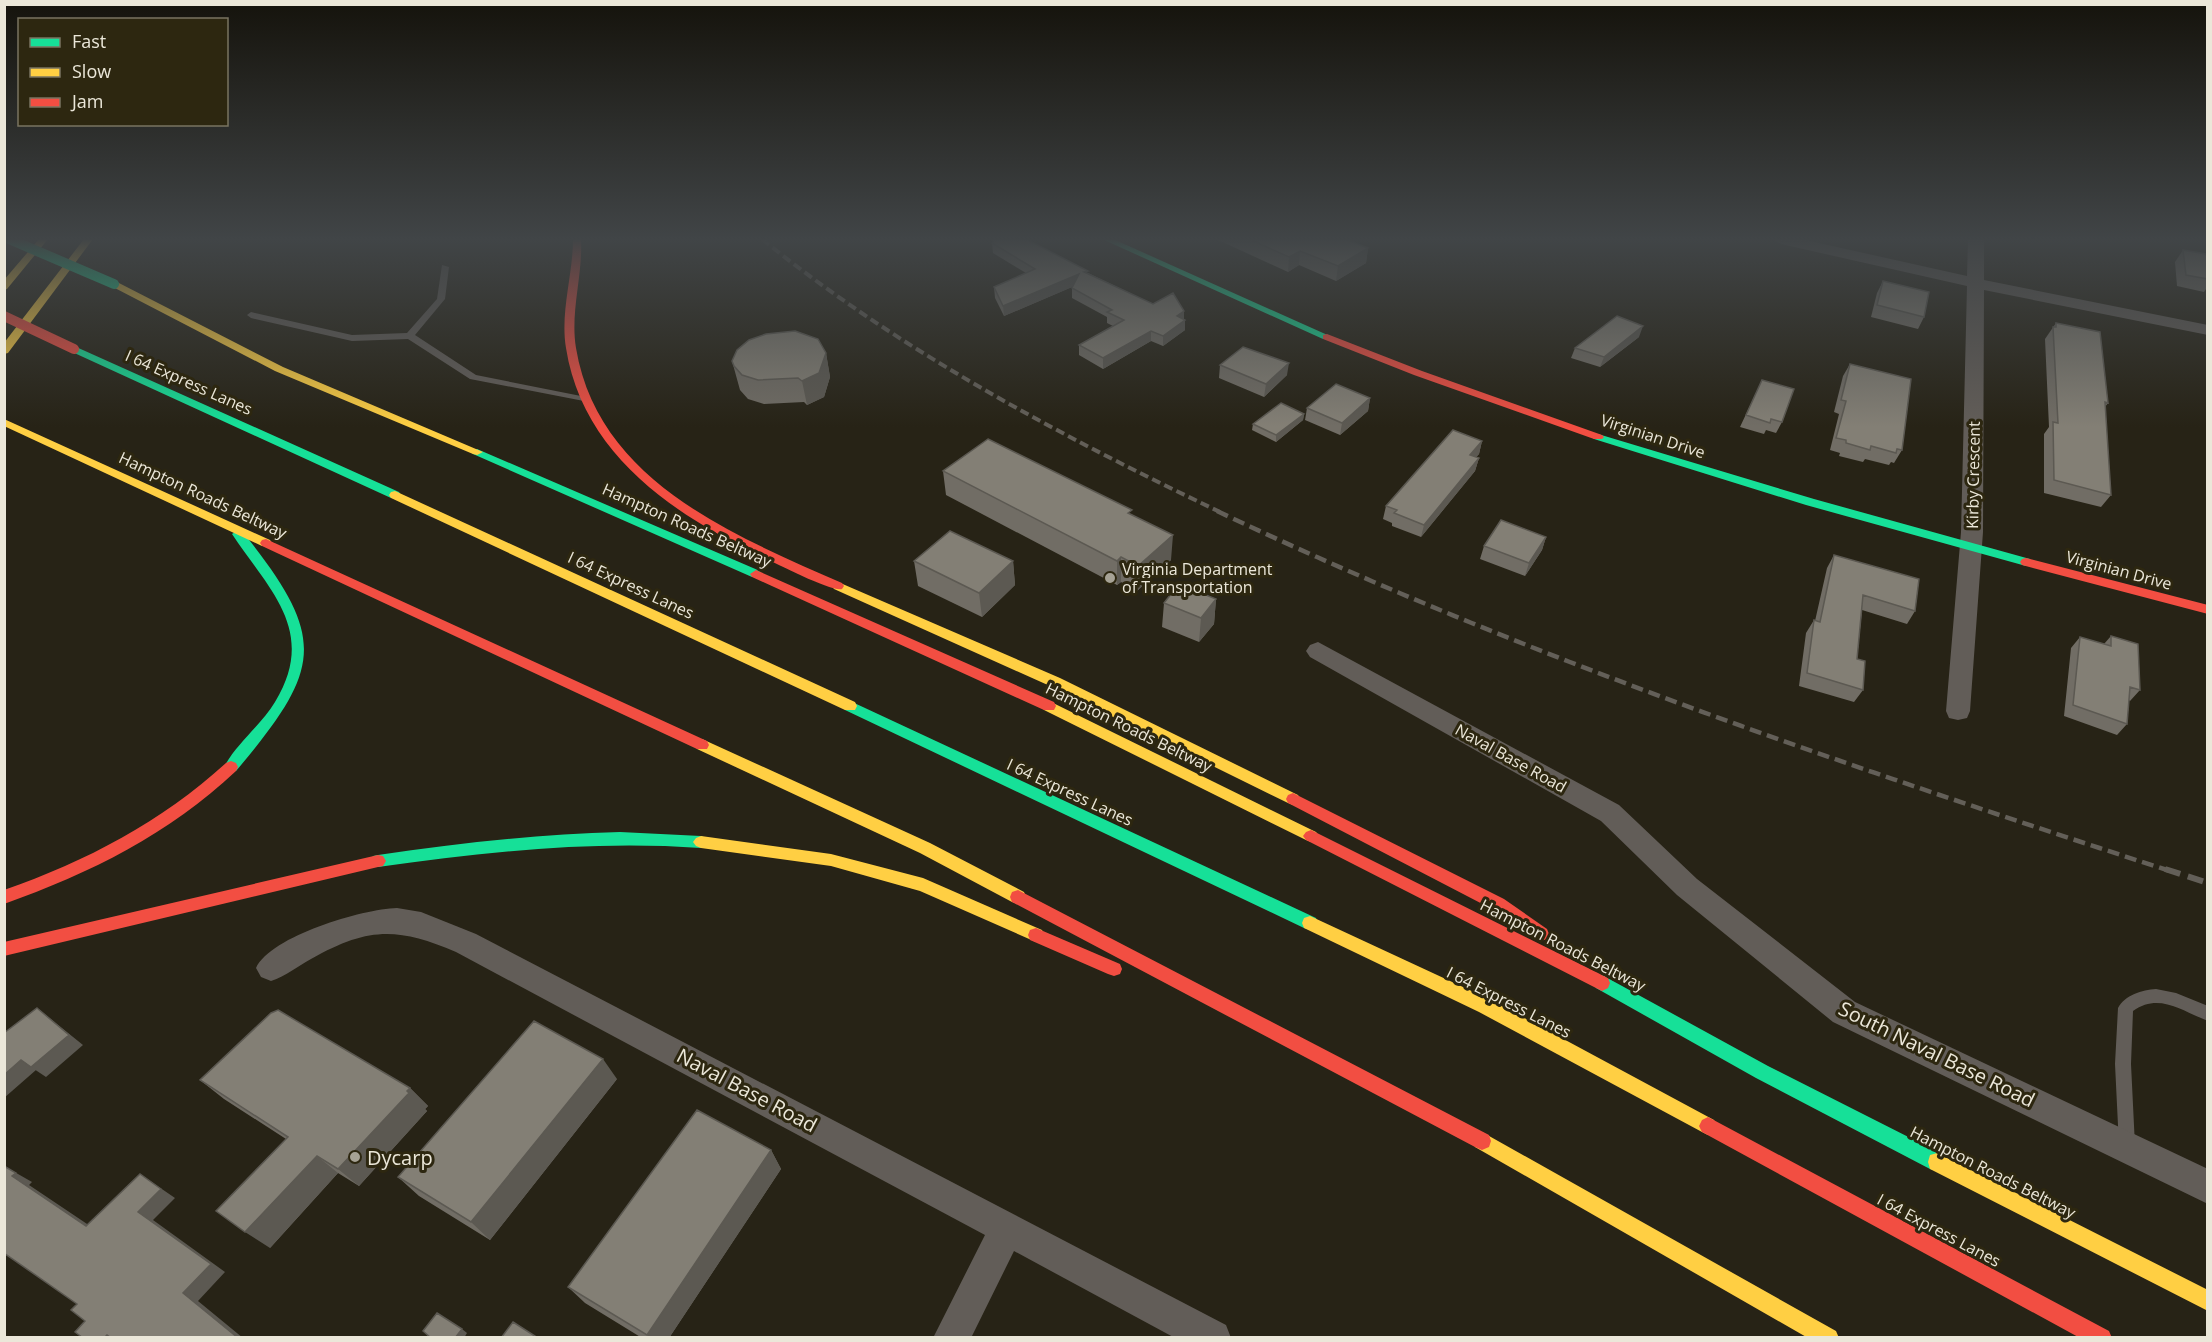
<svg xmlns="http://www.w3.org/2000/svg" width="2212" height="1342" font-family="'Open Sans',sans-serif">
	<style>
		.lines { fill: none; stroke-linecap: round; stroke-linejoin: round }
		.lane { fill: #625d58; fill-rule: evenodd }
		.street { fill: #625d58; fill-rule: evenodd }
		.fast { fill: #16e098; fill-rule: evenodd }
		.slow { fill: #ffcf43; fill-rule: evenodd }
		.jam { fill: #f24e42; fill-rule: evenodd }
		.rail-far2 { stroke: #635f58; stroke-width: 4; stroke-dasharray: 9 4.5; stroke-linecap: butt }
		.rail-far1 { stroke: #635f58; stroke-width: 4.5; stroke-dasharray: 12 6; stroke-linecap: butt }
		.rail { stroke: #635f58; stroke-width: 6; stroke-dasharray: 16 8; stroke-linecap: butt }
		.fast-bridge { stroke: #16e098; stroke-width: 10 }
		.jam-bridge { stroke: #f24e42; stroke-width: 10 }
		.wall { fill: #716d65 }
		.shaded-wall { fill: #5c5952 }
		.building { fill: #837f75; stroke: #5c5952; stroke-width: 1.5 }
		.poi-dot { fill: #a6a295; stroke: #2d2710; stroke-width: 2 }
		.labels { text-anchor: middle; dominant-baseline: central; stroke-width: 6; stroke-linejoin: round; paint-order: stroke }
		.street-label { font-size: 16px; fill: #ebe7d9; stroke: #2d2710 }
		.poi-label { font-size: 16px; fill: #ebe7d9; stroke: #2d2710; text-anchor: start }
		.near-street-label { font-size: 20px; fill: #ebe7d9; stroke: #2d2710 }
		.near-poi-label { font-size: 20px; fill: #ebe7d9; stroke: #2d2710; text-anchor: start }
	</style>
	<rect width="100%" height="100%" fill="#272316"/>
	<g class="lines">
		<path class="lane" d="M 442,265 L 449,267 L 445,299 L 415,335 L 476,375 L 586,397 L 589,398 L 589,402 L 470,379 L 408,339 L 352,341 L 251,318 L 247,315 L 251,312 L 352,335 L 407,333 L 437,299 Z
			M 2156,989 L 2176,993 L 2208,1006 L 2208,1021 C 2182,1011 2159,992 2133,1011 L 2131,1064 L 2135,1146 L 2133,1152 L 2127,1154 L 2121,1152 L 2119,1146 L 2115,1064 L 2118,1008 C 2125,995 2142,990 2156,989 Z"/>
		<path class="street" d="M 1773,239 L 1801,239 L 1967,276 L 1968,239 L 1984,239 L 1984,280 L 2208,325 L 2208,335 L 1984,290 L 1983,532 L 1970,711 L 1967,718 L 1958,720 L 1949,718 L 1946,711 L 1961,532 L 1967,286 L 1781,244 Z
			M 1318,642 L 1619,805 L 1697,879 L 1855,1002 L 2208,1169 L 2208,1204 L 1833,1022 L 1677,895 L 1601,821 L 1310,657 L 1306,651 L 1310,645 Z
			M 397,908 L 421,912 L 476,934 L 1226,1325 L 1231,1338 L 1175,1338 L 1014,1251 L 971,1338 L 933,1338 L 985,1235 L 456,952 C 397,927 368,927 311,959 C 298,966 286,976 271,981 L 261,977 L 256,968 C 271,936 362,909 397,908 Z"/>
		<path class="fast" d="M 1102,239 L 1113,239 L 1332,337 L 1331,339 L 1323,339 Z
			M 74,346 L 399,492 L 401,495 L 399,498 L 391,498 L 70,351 L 70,347 Z
			M 1598,434 L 1814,499 L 2030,559 L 2032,562 L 2026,566 L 1806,505 L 1594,439 L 1592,437 Z
			M 477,449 L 760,571 L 762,574 L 760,577 L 752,577 L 473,454 L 471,452 Z
			M 238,530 L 242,531 C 328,638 323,668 236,771 L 226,771 L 224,767 C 236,744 261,725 275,702 C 318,631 269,590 232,534 Z
			M 850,701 L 1316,918 L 1318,923 L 1316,928 L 1310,930 L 1304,928 L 845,710 L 843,706 L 845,702 Z
			M 620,832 L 701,836 L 706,838 L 709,842 L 706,846 L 701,848 C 592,840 486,852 378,867 L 373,866 L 370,861 L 373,856 L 378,855 C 459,843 539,834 620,832 Z
			M 1602,975 L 1768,1066 L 1944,1155 L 1946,1162 L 1944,1169 L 1937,1171 L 1930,1169 L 1756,1078 L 1596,988 L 1594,983 L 1596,978 Z"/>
		<path class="slow" d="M 39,239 L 48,239 L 7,289 L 4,290 L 4,280 Z
			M 84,239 L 93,239 L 8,353 L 4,354 L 4,343 Z
			M 111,282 L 117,282 L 283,367 L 483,452 L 477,455 L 473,454 L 275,371 L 111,286 Z
			M 4,419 L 270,540 L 272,543 L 270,546 L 262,546 L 4,426 Z
			M 395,491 L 855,702 L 857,706 L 855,710 L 845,710 L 391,498 L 389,495 L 391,492 Z
			M 838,582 L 1060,678 L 1298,795 L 1300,799 L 1298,803 L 1293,805 L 1288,803 L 1050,686 L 834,589 L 832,586 Z
			M 1049,701 L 1316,832 L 1319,836 L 1316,840 L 1311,842 L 1306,840 L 1044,710 L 1042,706 L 1044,702 Z
			M 702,739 L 930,843 L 1024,892 L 1026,897 L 1024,902 L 1018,904 L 1012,902 L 920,853 L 697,749 L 695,745 L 697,741 Z
			M 701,836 L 831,854 L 923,878 L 1042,930 L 1044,935 L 1042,940 L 1036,942 L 920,891 L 831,866 L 701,848 L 696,846 L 693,842 L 696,838 Z
			M 1310,916 L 1491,1000 L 1714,1120 L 1717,1126 L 1714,1132 L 1708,1135 L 1702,1132 L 1479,1012 L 1304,928 L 1302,923 L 1304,918 Z
			M 1482,1132 L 1836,1331 L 1839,1338 L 1808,1338 L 1475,1147 L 1473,1141 L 1475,1135 Z
			M 1937,1153 L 2208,1290 L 2208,1311 L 1930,1169 L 1928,1162 L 1930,1155 Z"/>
		<path class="jam" d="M 573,239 L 581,239 C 583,275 570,312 576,348 C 598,481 733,535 842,583 L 844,586 L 842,589 C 831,592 773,562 759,555 C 670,513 582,451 566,348 C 560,312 573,275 573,239 Z
			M 1327,334 L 1422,371 L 1602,435 L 1604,437 L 1602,439 L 1594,439 L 1414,375 L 1323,339 L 1323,335 Z
			M 266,539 L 707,741 L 709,745 L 707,749 L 697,749 L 262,546 L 260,543 L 262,540 Z
			M 2026,558 L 2208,605 L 2208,614 L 2022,565 L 2020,562 L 2022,559 Z
			M 756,570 L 1054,702 L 1056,706 L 1054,710 L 1044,710 L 752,577 L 750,574 Z
			M 231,761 L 236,763 L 238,767 L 236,771 C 169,834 91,873 4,904 L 4,890 C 87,861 161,822 226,763 Z
			M 1293,793 L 1504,899 L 1547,929 L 1549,934 L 1547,939 L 1541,941 L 1535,939 L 1492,909 L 1288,803 L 1286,799 L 1288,795 Z
			M 1311,830 L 1608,978 L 1610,983 L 1608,988 L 1602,991 L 1596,988 L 1306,840 L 1303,836 L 1306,832 Z
			M 378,855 L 383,856 L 386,861 L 383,866 L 378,867 L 4,956 L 4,942 Z
			M 1018,890 L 1489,1135 L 1491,1141 L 1489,1147 L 1482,1150 L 1475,1147 L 1012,902 L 1010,897 L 1012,892 Z
			M 1036,928 L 1120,964 L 1122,969 L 1120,974 L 1114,976 L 1108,974 L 1030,940 L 1028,935 L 1030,930 Z
			M 1708,1117 L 2109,1331 L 2112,1338 L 2080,1338 L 1702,1132 L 1699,1126 L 1702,1120 Z"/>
		<path class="rail-far2" d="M 762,239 C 900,351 1061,436 1220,512"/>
		<path class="rail-far1" d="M 1217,511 C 1524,657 1847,766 2170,871"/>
		<path class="rail" d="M 2165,869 L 2208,883"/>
		<path class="fast-bridge" d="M 9,239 L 114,284"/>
		<path class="jam-bridge" d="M 4,316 L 74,349"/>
	</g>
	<path class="wall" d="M 1216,239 L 1345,239 L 1368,248 L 1366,263 L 1336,281 L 1299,265 L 1288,272 Z
		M 992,243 L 1088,273 L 1153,304 L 1184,311 L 1184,319 L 1185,320 L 1185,330 L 1163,346 L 1151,341 L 1103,369 L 1079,355 L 1079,345 L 1113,326 L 1107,323 L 1107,317 L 1072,298 L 1072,287 L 1004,316 L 995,298 L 994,287 L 1026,273 L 993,253 Z
		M 2183,250 L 2208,259 L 2208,286 L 2204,292 L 2177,286 L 2175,262 Z
		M 1883,281 L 1924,317 L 1918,329 L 1871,317 L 1877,293 Z
		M 2056,323 L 2108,403 L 2105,407 L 2111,495 L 2101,507 L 2044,493 L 2044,434 L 2049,427 L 2045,339 Z
		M 1639,337 L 1600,367 L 1571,358 L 1575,348 Z
		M 826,353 L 830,377 L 824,397 L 807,405 L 804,402 L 764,404 L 748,399 L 740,390 L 732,361 Z
		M 1850,364 L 1902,450 L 1894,463 L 1891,462 L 1889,465 L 1865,459 L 1863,462 L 1839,456 L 1840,453 L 1830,450 L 1839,414 L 1834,412 L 1843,376 Z
		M 1220,365 L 1287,375 L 1264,397 L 1219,378 Z
		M 1762,380 L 1782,422 L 1776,433 L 1766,430 L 1764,434 L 1740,427 Z
		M 1370,398 L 1368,411 L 1340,435 L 1305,420 L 1307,408 Z
		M 1304,414 L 1303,420 L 1276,442 L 1252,430 L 1253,424 Z
		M 1482,441 L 1479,454 L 1476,457 L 1479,458 L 1475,471 L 1421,537 L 1392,526 L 1392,523 L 1383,519 L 1386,506 Z
		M 943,471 L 1131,515 L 1171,560 L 1137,591 L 1121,582 L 1117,585 L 946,495 Z
		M 1546,537 L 1542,550 L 1525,576 L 1480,559 L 1484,546 Z
		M 1834,555 L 1915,611 L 1907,624 L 1862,610 L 1857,659 L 1863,690 L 1854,702 L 1799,686 L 1806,633 L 1814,620 L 1815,621 L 1827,568 Z
		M 914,561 L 1013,561 L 1015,585 L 982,617 L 918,586 Z
		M 1216,599 L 1214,624 L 1199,642 L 1162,627 L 1164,603 Z
		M 2111,636 L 2140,690 L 2130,701 L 2129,700 L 2127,724 L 2117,735 L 2064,716 L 2071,648 L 2080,637 L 2104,644 Z
		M 617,1079 L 490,1240 L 419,1196 L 398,1177 Z
		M 200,1080 L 410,1088 L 428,1106 L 425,1109 L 427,1111 L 359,1186 L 338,1173 L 270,1248 L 286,1139 L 224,1099 Z
		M 771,1150 L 781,1169 L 669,1338 L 642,1338 L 585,1303 L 568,1287 Z"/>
	<path class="shaded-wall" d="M 1368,248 L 1366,263 L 1336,281 L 1338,266 Z
		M 1300,251 L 1299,265 L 1288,272 L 1289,257 Z
		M 1079,274 L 1079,284 L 1004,316 L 1003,306 Z
		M 1184,311 L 1184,321 L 1185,320 L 1185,330 L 1163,346 L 1163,336 L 1177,316 Z
		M 1643,326 L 1639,337 L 1600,367 L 1604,357 Z
		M 1151,331 L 1151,341 L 1103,369 L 1103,358 Z
		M 826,353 L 830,377 L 824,397 L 807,405 L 802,381 Z
		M 1289,363 L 1287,375 L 1264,397 L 1266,384 Z
		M 1370,398 L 1368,411 L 1340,435 L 1342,423 Z
		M 1304,414 L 1303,420 L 1276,442 L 1276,435 Z
		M 1482,441 L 1479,454 L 1466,468 L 1470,455 Z
		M 1479,458 L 1475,471 L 1421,537 L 1424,525 Z
		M 1173,535 L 1171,560 L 1137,591 L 1138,566 Z
		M 1546,537 L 1542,550 L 1525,576 L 1529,563 Z
		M 1121,557 L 1121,582 L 1117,585 L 1117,561 Z
		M 1013,561 L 1015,585 L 982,617 L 979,593 Z
		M 1216,599 L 1214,624 L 1199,642 L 1201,618 Z
		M 37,1008 L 83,1045 L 46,1077 L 31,1067 Z
		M 603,1059 L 617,1079 L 490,1240 L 471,1222 Z
		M 21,1060 L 36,1070 L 4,1098 L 4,1075 Z
		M 410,1088 L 428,1106 L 425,1109 L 427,1111 L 359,1186 L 338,1169 Z
		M 771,1150 L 781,1169 L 669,1338 L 650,1338 L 647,1335 Z
		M 317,1156 L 338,1173 L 270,1248 L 245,1232 Z
		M 4,1166 L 32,1182 L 29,1185 L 102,1234 L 86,1226 L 12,1176 Z
		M 140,1174 L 175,1198 L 153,1220 L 225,1272 L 198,1301 L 243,1338 L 238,1338 L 183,1293 L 138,1212 Z
		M 462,1329 L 467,1333 L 464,1338 L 455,1338 Z"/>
	<path class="building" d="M 995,239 L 1026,239 L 1088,271 L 1084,272 L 1153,304 L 1173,293 L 1184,311 L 1177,316 L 1185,320 L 1163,336 L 1151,331 L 1103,358 L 1079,345 L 1124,320 L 1107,312 L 1112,310 L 1072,288 L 1079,274 L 1003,306 L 994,287 L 1035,269 L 992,243 Z
		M 1249,239 L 1345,239 L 1368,248 L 1338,266 L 1300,251 L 1289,257 Z
		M 2183,250 L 2206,254 L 2208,259 L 2208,279 L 2186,275 Z
		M 1883,281 L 1929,292 L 1924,317 L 1877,305 Z
		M 1617,316 L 1643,326 L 1604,357 L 1575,348 Z
		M 2056,323 L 2100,332 L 2108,403 L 2105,402 L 2111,495 L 2054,480 L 2053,422 L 2058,423 L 2053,327 L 2056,327 Z
		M 795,331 L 818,339 L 826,353 L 819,373 L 802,381 L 798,378 L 758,380 L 742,375 L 734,366 L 732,361 L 737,350 L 749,340 L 766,334 Z
		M 1243,347 L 1289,363 L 1266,384 L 1220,365 Z
		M 1850,364 L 1911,379 L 1902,450 L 1897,449 L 1896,453 L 1871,446 L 1870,450 L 1846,443 L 1846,440 L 1836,438 L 1846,401 L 1841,400 Z
		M 1762,380 L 1794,389 L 1782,422 L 1771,419 L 1770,423 L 1746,415 Z
		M 1336,384 L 1370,398 L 1342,423 L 1307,408 Z
		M 1281,403 L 1304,414 L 1276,435 L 1253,424 Z
		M 1453,430 L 1482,441 L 1470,455 L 1479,458 L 1424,525 L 1394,513 L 1397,510 L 1386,506 Z
		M 988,439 L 1132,510 L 1128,513 L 1173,535 L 1138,566 L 1121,557 L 1117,561 L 943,471 Z
		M 1501,520 L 1546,537 L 1529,563 L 1484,546 Z
		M 950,531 L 1013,561 L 979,593 L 914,561 Z
		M 1834,555 L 1919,579 L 1915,611 L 1863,595 L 1857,659 L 1865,661 L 1863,690 L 1807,673 L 1814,620 L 1820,622 Z
		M 1179,584 L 1216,599 L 1201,618 L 1164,603 Z
		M 2111,636 L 2138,644 L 2140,690 L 2130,687 L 2127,724 L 2073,705 L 2080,637 L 2111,646 Z
		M 37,1008 L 69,1035 L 31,1067 L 21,1060 L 4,1075 L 4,1033 Z
		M 278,1010 L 410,1088 L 407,1091 L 409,1093 L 338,1169 L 317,1156 L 245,1232 L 216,1211 L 288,1137 L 200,1080 L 271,1013 Z
		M 534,1021 L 603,1059 L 471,1222 L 398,1177 Z
		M 697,1110 L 771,1150 L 647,1335 L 568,1287 Z
		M 4,1166 L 16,1173 L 12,1176 L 86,1226 L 140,1174 L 161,1189 L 138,1212 L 211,1264 L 183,1293 L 238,1338 L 111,1338 L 107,1335 L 104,1338 L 83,1338 L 75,1332 L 85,1321 L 71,1310 L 77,1304 L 4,1253 Z
		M 437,1313 L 462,1329 L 455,1338 L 431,1338 L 423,1331 Z
		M 513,1322 L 538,1338 L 501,1338 Z"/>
	<linearGradient id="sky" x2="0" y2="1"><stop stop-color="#15130c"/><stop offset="0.56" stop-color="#414547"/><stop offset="1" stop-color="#414547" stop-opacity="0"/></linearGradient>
	<rect width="2212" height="427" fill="url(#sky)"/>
	<g class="poi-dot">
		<circle cx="1110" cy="578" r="6"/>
		<circle cx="355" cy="1157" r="6"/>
	</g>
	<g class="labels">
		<g class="street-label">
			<text transform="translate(189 382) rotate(24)">I 64 Express Lanes</text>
			<text transform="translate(1653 436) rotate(18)">Virginian Drive</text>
			<text transform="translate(1973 475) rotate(-89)">Kirby Crescent</text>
			<text transform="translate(203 495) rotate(25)">Hampton Roads Beltway</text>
			<text transform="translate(687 525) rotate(24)">Hampton Roads Beltway</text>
			<text transform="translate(2119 570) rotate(15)">Virginian Drive</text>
			<text transform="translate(631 585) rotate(25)">I 64 Express Lanes</text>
			<text transform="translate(1129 727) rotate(26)">Hampton Roads Beltway</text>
			<text transform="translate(1511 758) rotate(29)">Naval Base Road</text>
			<text transform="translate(1070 792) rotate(25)">I 64 Express Lanes</text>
			<text transform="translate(1563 945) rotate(27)">Hampton Roads Beltway</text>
			<text transform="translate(1509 1002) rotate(27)">I 64 Express Lanes</text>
			<text transform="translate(1993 1172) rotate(27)">Hampton Roads Beltway</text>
			<text transform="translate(1939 1230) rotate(28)">I 64 Express Lanes</text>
		</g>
		<g class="poi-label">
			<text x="1122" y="569">Virginia Department<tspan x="1122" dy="18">of Transportation</tspan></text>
		</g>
		<g class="near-street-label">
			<text transform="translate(1937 1054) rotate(26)">South Naval Base Road</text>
			<text transform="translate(747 1090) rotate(28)">Naval Base Road</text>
		</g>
		<g class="near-poi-label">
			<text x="367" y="1157">Dycarp</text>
		</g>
	</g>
	<rect width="2212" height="1342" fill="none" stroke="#ebe7d9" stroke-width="12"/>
	<rect x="18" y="18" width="210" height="108" fill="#2d2710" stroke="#797460" stroke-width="1.5"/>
	<rect x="30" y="38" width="30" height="9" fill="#16e098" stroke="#797460" stroke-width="1.5"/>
	<text x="72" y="48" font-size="18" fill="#ebe7d9">Fast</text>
	<rect x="30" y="68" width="30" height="9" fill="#ffcf43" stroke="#797460" stroke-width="1.5"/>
	<text x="72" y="78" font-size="18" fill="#ebe7d9">Slow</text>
	<rect x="30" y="98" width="30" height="9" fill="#f24e42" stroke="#797460" stroke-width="1.5"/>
	<text x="72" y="108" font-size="18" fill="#ebe7d9">Jam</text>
</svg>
